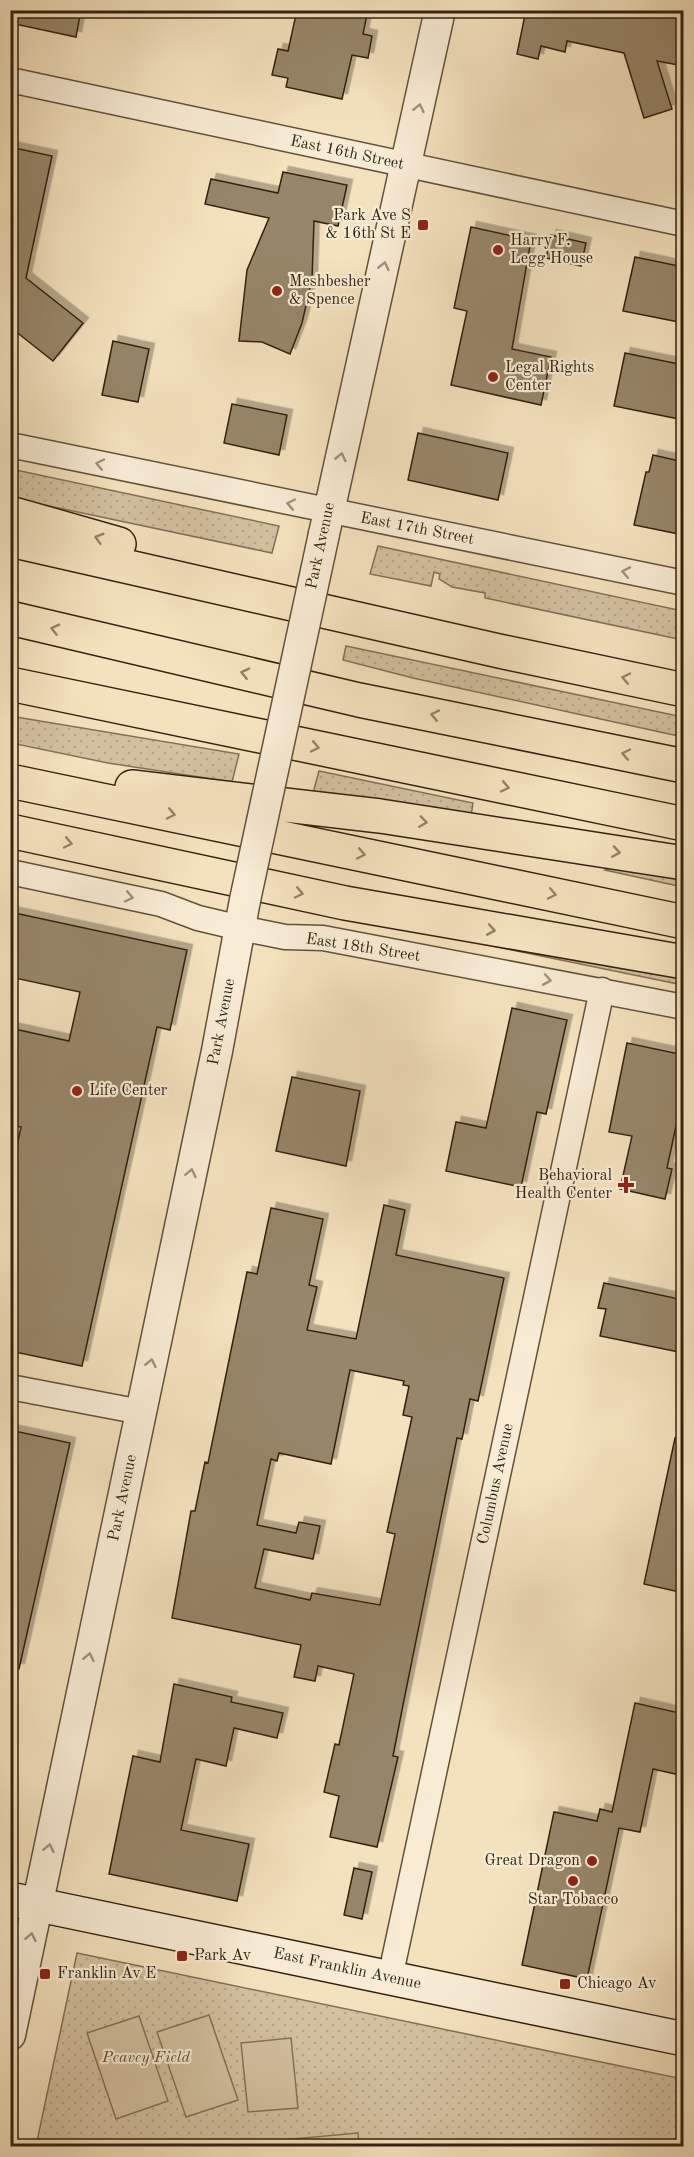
<svg xmlns="http://www.w3.org/2000/svg" width="694" height="2157" font-family="'Old Standard TT',serif">
	<style>
		.green { fill: url(#green-dots); stroke: #837258; stroke-width: 1.5 }
		.pitch { fill: #d3c1a0; stroke: #837258; stroke-width: 1.5 }
		.building { fill: #97866a; stroke: #33220f; stroke-width: 1.5; fill-rule: evenodd; filter: url(#shadow) }
		.lines { fill: none; stroke-linecap: round; stroke-linejoin: round }
		.minor-casing { stroke: #63523b; stroke-width: 27 }
		.tertiary-casing { stroke: #63523b; stroke-width: 33 }
		.secondary-casing { stroke: #33220f; stroke-width: 36 }
		.motorway-casing { stroke: #33220f; stroke-width: 36 }
		.minor { stroke: #f8ecd5; stroke-width: 24 }
		.tertiary { stroke: #f8ecd5; stroke-width: 30 }
		.secondary { stroke: #f8ecd5; stroke-width: 33 }
		.motorway { stroke: #f4e2be; stroke-width: 33 }
		.tertiary-bridge-casing { stroke: #63523b; stroke-width: 33; stroke-linecap: butt }
		.tertiary-bridge { stroke: #f8ecd5; stroke-width: 30 }
		.oneway { stroke: #9f917c }
		.oneway2 { stroke: #948266 }
		.poi-dot { fill: #8f2418; stroke: #f8ecd5; stroke-width: 2 }
		.labels { text-anchor: middle; dominant-baseline: central; stroke-width: 4.5; stroke-linejoin: round; paint-order: stroke }
		.street-label { font-size: 16px; fill: #33220f; stroke: #f8ecd5 }
		.poi-label { font-size: 16px; fill: #33220f; stroke: #f8ecd5; text-anchor: start }
		.park-label { font-size: 16px; font-style: italic; fill: #5b4a33; stroke: #f8ecd5 }
	</style>
	<defs>
		<pattern id="green-dots" width="8" height="8" patternUnits="userSpaceOnUse" patternTransform="scale(1.5)"><rect width="8" height="8" fill="#d3c1a0"/><path d="M2 2h.1M6 6h.1" fill="none" stroke="#b6a689" stroke-width="1.8" stroke-linecap="round"/></pattern>
		<filter id="shadow"><feDropShadow dx="5.5" dy="-5.5" stdDeviation="0" flood-color="#0004"/></filter>
	</defs>
	<rect width="100%" height="100%" fill="#f4e2be"/>
	<filter id="stains"><feTurbulence type="fractalNoise" baseFrequency=".00333" numOctaves="4"/><feColorMatrix values="0 0 0 0 .2 0 0 0 0 .09 0 0 0 0 .02 0 0 0 .5 -.17"/></filter>
	<radialGradient id="worn" r=".72"><stop offset=".6" stop-color="#630" stop-opacity="0"/><stop offset="1" stop-color="#630" stop-opacity=".3"/></radialGradient>
	<path class="green" d="M 11,469 L 279,526 L 272,553 L 11,498 Z
		M 378,546 L 683,611 L 683,640 L 485,598 L 485,593 L 452,587 L 439,579 L 440,574 L 434,572 L 431,586 L 370,574 Z
		M 346,646 L 683,717 L 683,737 L 413,678 L 343,660 Z
		M 10,716 L 239,754 L 232,782 L 108,763 L 11,743 Z
		M 319,771 L 473,803 L 471,816 L 313,793 Z
		M 616,866 L 683,872 L 683,887 L 605,870 Z
		M 487,938 L 683,968 L 683,985 L 477,943 Z
		M 77,1953 L 683,2079 L 684,2132 L 680,2146 L 36,2146 Z"/>
	<path class="pitch" d="M 209,2015 L 238,2100 L 186,2117 L 157,2032 Z
		M 139,2016 L 168,2101 L 116,2119 L 87,2033 Z
		M 291,2038 L 298,2108 L 248,2112 L 241,2043 Z
		M 358,2133 L 359,2146 L 217,2146 Z"/>
	<path class="building" d="M 10,10 L 81,10 L 76,37 L 10,23 Z
		M 297,10 L 368,10 L 363,34 L 372,36 L 368,58 L 352,55 L 342,99 L 286,87 L 288,78 L 272,75 L 278,49 L 288,51 Z
		M 526,10 L 684,10 L 684,66 L 657,61 L 672,109 L 644,118 L 624,53 L 567,41 L 565,52 L 541,46 L 538,59 L 517,54 Z
		M 10,147 L 52,156 L 26,278 L 83,323 L 53,361 L 10,327 Z
		M 283,172 L 347,185 L 338,226 L 314,221 L 312,280 L 302,323 L 290,354 L 262,342 L 239,341 L 247,270 L 269,218 L 205,204 L 211,179 L 278,193 Z
		M 471,227 L 531,240 L 512,349 L 551,357 L 541,405 L 451,385 L 467,311 L 454,308 Z
		M 551,235 L 586,243 L 581,266 L 546,258 Z
		M 635,257 L 684,267 L 684,323 L 623,311 Z
		M 113,341 L 149,349 L 138,402 L 102,395 Z
		M 625,353 L 684,365 L 684,420 L 614,406 Z
		M 232,404 L 287,415 L 279,455 L 224,443 Z
		M 418,433 L 508,453 L 498,500 L 408,480 Z
		M 653,455 L 684,462 L 684,535 L 634,525 L 646,472 L 649,472 Z
		M 10,912 L 187,950 L 170,1030 L 157,1027 L 82,1366 L 10,1351 L 10,1178 L 21,1127 L 10,1125 L 10,1028 L 69,1041 L 80,992 L 10,977 Z
		M 512,1008 L 567,1020 L 546,1114 L 537,1112 L 521,1187 L 446,1171 L 456,1122 L 486,1128 Z
		M 627,1043 L 684,1055 L 684,1089 L 667,1168 L 672,1169 L 665,1199 L 620,1189 L 632,1136 L 609,1132 Z
		M 292,1077 L 360,1091 L 346,1166 L 276,1151 Z
		M 384,1205 L 405,1210 L 396,1255 L 504,1278 L 478,1401 L 470,1399 L 462,1439 L 457,1438 L 403,1705 L 393,1756 L 398,1757 L 377,1847 L 330,1837 L 339,1796 L 324,1792 L 335,1744 L 339,1745 L 354,1674 L 318,1666 L 315,1681 L 294,1677 L 301,1645 L 172,1618 L 191,1511 L 195,1511 L 205,1462 L 208,1463 L 247,1272 L 257,1274 L 271,1208 L 323,1219 L 309,1285 L 317,1287 L 307,1330 L 356,1339 ZM 350,1370 L 404,1381 L 403,1385 L 409,1386 L 403,1415 L 412,1417 L 387,1532 L 395,1534 L 380,1605 L 312,1593 L 310,1600 L 255,1588 L 264,1549 L 313,1559 L 320,1526 L 299,1522 L 296,1533 L 257,1525 L 271,1459 L 277,1461 L 279,1453 L 331,1464 Z
		M 604,1283 L 684,1300 L 684,1353 L 600,1336 L 606,1309 L 598,1308 Z
		M 10,1430 L 70,1443 L 19,1669 L 10,1668 Z
		M 675,1438 L 684,1438 L 684,1593 L 644,1584 Z
		M 174,1684 L 232,1697 L 231,1702 L 283,1713 L 277,1738 L 234,1728 L 226,1766 L 196,1759 L 181,1830 L 249,1844 L 237,1901 L 109,1874 L 133,1756 L 160,1762 Z
		M 635,1703 L 684,1714 L 684,1776 L 653,1769 L 640,1832 L 619,1828 L 587,1979 L 522,1965 L 554,1812 L 597,1821 L 600,1809 L 612,1812 Z
		M 354,1868 L 372,1872 L 362,1919 L 344,1915 Z"/>
	<g class="lines">
		<defs>
			<path id="minor" d="M 10,80 L 684,224
				M 10,445 L 684,583
				M 10,872 L 161,904 L 198,918 L 240,928 L 285,937 L 323,938 L 684,1007
				M 10,1387 L 141,1412
				M 390,1978 L 602,990"/>
			<path id="tertiary" d="M 324,534 L 440,10
				M 10,2035 L 217,1051 L 245,900"/>
			<path id="secondary" d="M 10,1899 L 684,2039"/>
			<path id="motorway" d="M 10,513 L 119,544
				M 10,540 L 499,651 L 684,690
				M 10,618 L 359,700 L 684,766
				M 10,684 L 684,824
				M 10,781 L 684,922
				M 132,787 L 380,816 L 684,863
				M 10,831 L 345,903 L 684,962"/>
		</defs>
		<use href="#minor" class="minor-casing"/>
		<use href="#tertiary" class="tertiary-casing"/>
		<use href="#secondary" class="secondary-casing"/>
		<use href="#motorway" class="motorway-casing"/>
		<use href="#minor" class="minor"/>
		<use href="#tertiary" class="tertiary"/>
		<use href="#secondary" class="secondary"/>
		<use href="#motorway" class="motorway"/>
		<defs>
			<path id="tertiary-bridge" d="M 245,900 L 324,534"/>
		</defs>
		<use href="#tertiary-bridge" class="tertiary-bridge-casing"/>
		<use href="#tertiary-bridge" class="tertiary-bridge"/>
	</g>
	<defs><path id="oneway-chevron" d="M-2-3.5L2.5 0L-2 3.5" fill="none" stroke-width="1.6" stroke-linecap="round" stroke-linejoin="round" transform="scale(1.5)"/></defs>
	<g class="oneway">
		<use href="#oneway-chevron" transform="translate(419 108) rotate(-78)"/>
		<use href="#oneway-chevron" transform="translate(384 266) rotate(-77)"/>
		<use href="#oneway-chevron" transform="translate(341 457) rotate(-77)"/>
		<use href="#oneway-chevron" transform="translate(100 464) rotate(-168)"/>
		<use href="#oneway-chevron" transform="translate(291 504) rotate(-168)"/>
		<use href="#oneway-chevron" transform="translate(626 572) rotate(-169)"/>
		<use href="#oneway-chevron" transform="translate(129 897) rotate(12)"/>
		<use href="#oneway-chevron" transform="translate(547 980) rotate(10)"/>
		<use href="#oneway-chevron" transform="translate(191 1173) rotate(-78)"/>
		<use href="#oneway-chevron" transform="translate(151 1363) rotate(-78)"/>
		<use href="#oneway-chevron" transform="translate(89 1657) rotate(-78)"/>
		<use href="#oneway-chevron" transform="translate(49 1848) rotate(-78)"/>
		<use href="#oneway-chevron" transform="translate(31 1937) rotate(-78)"/>
	</g>
	<g class="oneway2">
		<use href="#oneway-chevron" transform="translate(99 538) rotate(-164)"/>
		<use href="#oneway-chevron" transform="translate(55 629) rotate(-166)"/>
		<use href="#oneway-chevron" transform="translate(245 673) rotate(-167)"/>
		<use href="#oneway-chevron" transform="translate(626 678) rotate(-168)"/>
		<use href="#oneway-chevron" transform="translate(435 715) rotate(-168)"/>
		<use href="#oneway-chevron" transform="translate(315 747) rotate(12)"/>
		<use href="#oneway-chevron" transform="translate(626 754) rotate(-168)"/>
		<use href="#oneway-chevron" transform="translate(505 787) rotate(12)"/>
		<use href="#oneway-chevron" transform="translate(171 814) rotate(12)"/>
		<use href="#oneway-chevron" transform="translate(423 822) rotate(8)"/>
		<use href="#oneway-chevron" transform="translate(68 843) rotate(12)"/>
		<use href="#oneway-chevron" transform="translate(616 852) rotate(9)"/>
		<use href="#oneway-chevron" transform="translate(361 854) rotate(12)"/>
		<use href="#oneway-chevron" transform="translate(299 893) rotate(12)"/>
		<use href="#oneway-chevron" transform="translate(552 894) rotate(12)"/>
		<use href="#oneway-chevron" transform="translate(491 930) rotate(10)"/>
	</g>
	<g class="poi-dot">
		<rect x="417" y="219" width="12" height="12" rx="3"/>
		<circle cx="498" cy="250" r="6"/>
		<circle cx="277" cy="291" r="6"/>
		<circle cx="493" cy="377" r="6"/>
		<circle cx="77" cy="1091" r="6"/>
		<path d="M623 1176h6v6h6v6h-6v6h-6v-6h-6v-6h6z"/>
		<circle cx="592" cy="1861" r="6"/>
		<circle cx="573" cy="1881" r="6"/>
		<rect x="176" y="1950" width="12" height="12" rx="3"/>
		<rect x="39" y="1968" width="12" height="12" rx="3"/>
		<rect x="559" y="1978" width="12" height="12" rx="3"/>
	</g>
	<g class="labels">
		<g class="street-label">
			<text transform="translate(347 153) rotate(12)">East 16th Street</text>
			<text transform="translate(417 529) rotate(11)">East 17th Street</text>
			<text transform="translate(321 546) rotate(-78)">Park Avenue</text>
			<text transform="translate(363 948) rotate(9)">East 18th Street</text>
			<text transform="translate(222 1022) rotate(-79)">Park Avenue</text>
			<text transform="translate(496 1484) rotate(-78)">Columbus Avenue</text>
			<text transform="translate(123 1498) rotate(-78)">Park Avenue</text>
			<text transform="translate(347 1969) rotate(12)">East Franklin Avenue</text>
		</g>
		<g class="poi-label">
			<text x="411" y="216" text-anchor="end">Park Ave S<tspan x="411" dy="18">&amp; 16th St E</tspan></text>
			<text x="510" y="241">Harry F.<tspan x="510" dy="18">Legg House</tspan></text>
			<text x="289" y="282">Meshbesher<tspan x="289" dy="18">&amp; Spence</tspan></text>
			<text x="505" y="368">Legal Rights<tspan x="505" dy="18">Center</tspan></text>
			<text x="89" y="1091">Life Center</text>
			<text x="612" y="1176" text-anchor="end">Behavioral<tspan x="612" dy="18">Health Center</tspan></text>
			<text x="580" y="1861" text-anchor="end">Great Dragon</text>
			<text x="573" y="1900" text-anchor="middle">Star Tobacco</text>
			<text x="194" y="1956">Park Av</text>
			<text x="57" y="1974">Franklin Av E</text>
			<text x="577" y="1984">Chicago Av</text>
		</g>
		<g class="park-label">
			<text x="146" y="2058">Peavey Field</text>
		</g>
	</g>
	<rect width="694" height="2157" fill="none" stroke="#f4e2be" stroke-width="36"/>
	<rect x="12" y="12" width="670" height="2133" fill="none" stroke="#33220f" stroke-width="3"/>
	<rect x="18" y="18" width="658" height="2121" fill="none" stroke="#33220f" stroke-width="1.5"/>
	<rect width="100%" height="100%" filter="url(#stains)"/>
	<rect width="100%" height="100%" fill="url(#worn)"/>
</svg>
